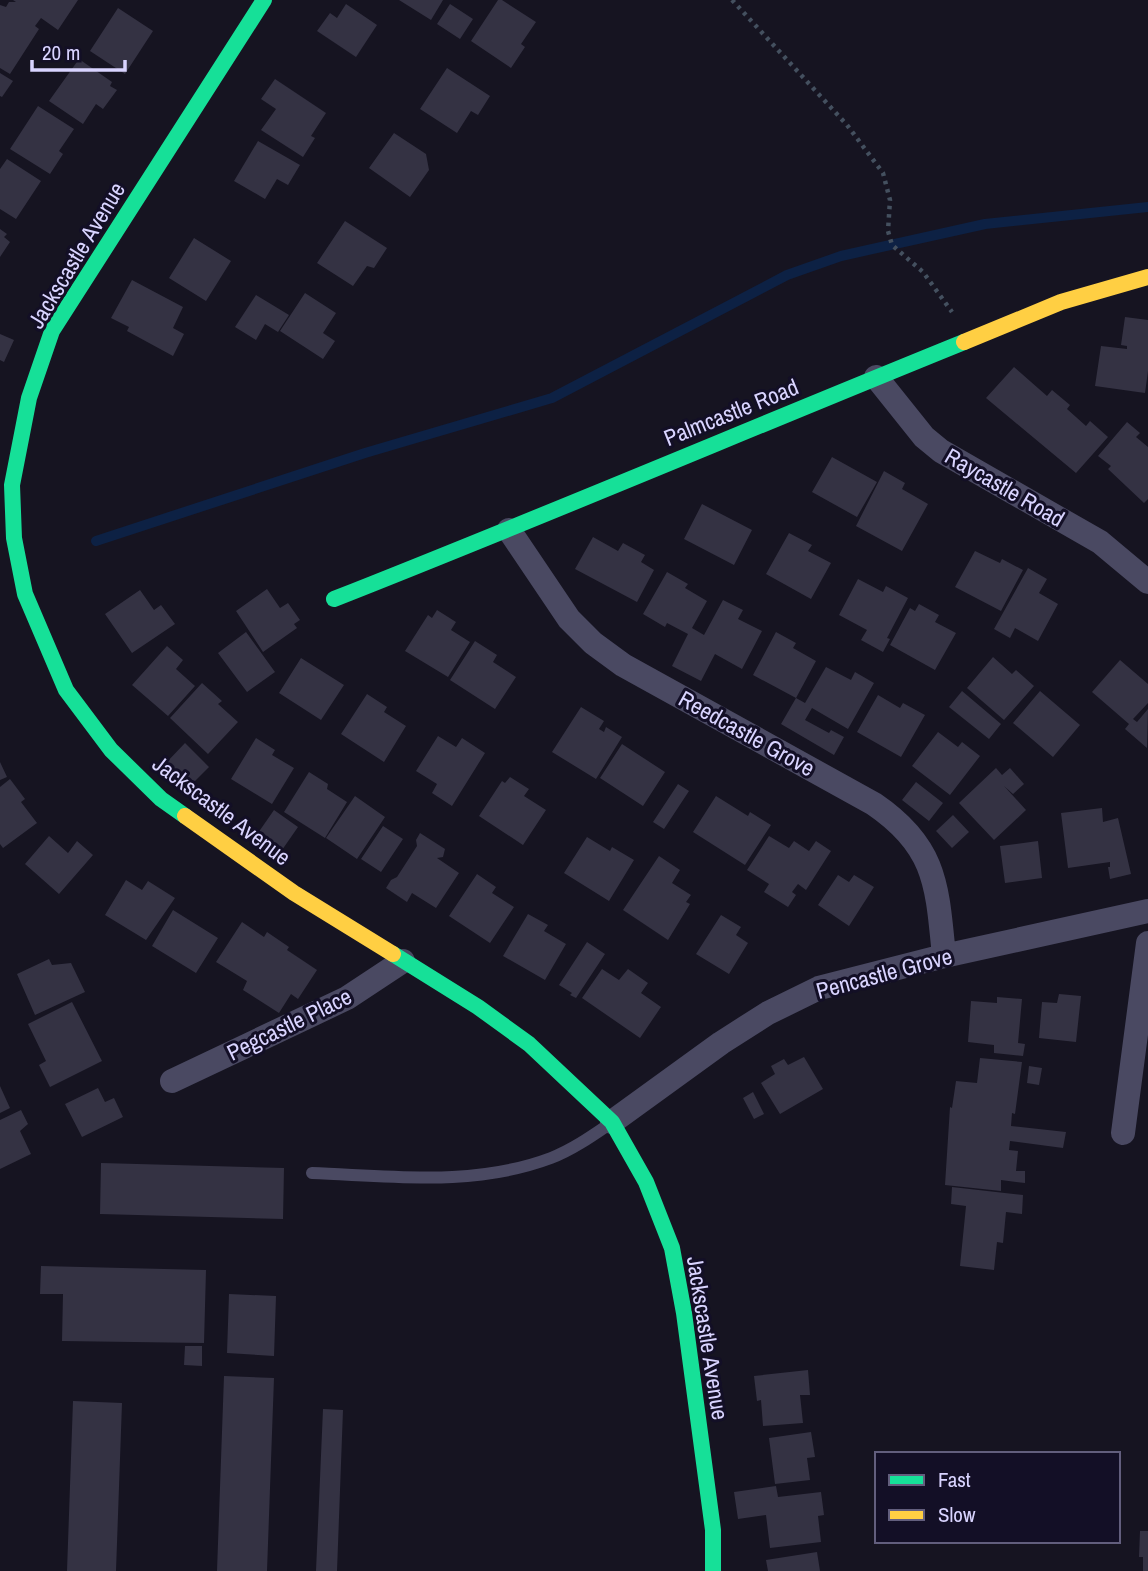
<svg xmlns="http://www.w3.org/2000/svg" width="1148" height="1571" font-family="'Archivo Narrow',sans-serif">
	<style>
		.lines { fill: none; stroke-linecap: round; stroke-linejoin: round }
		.stream { stroke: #0d2144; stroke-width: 10 }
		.building { fill: #343243 }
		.path { stroke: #44505f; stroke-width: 4.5; stroke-dasharray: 3.5 5; stroke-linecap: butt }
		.lane { stroke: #4a4962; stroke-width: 12 }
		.street { stroke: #4a4962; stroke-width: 24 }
		.fast { stroke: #16e098; stroke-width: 16 }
		.slow { stroke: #ffcf43; stroke-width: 16 }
		.labels { text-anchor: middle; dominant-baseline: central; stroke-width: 6; stroke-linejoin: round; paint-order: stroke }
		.street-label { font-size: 23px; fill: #d9d4ff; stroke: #130f26 }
	</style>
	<rect width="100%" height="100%" fill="#161421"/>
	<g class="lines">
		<path class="stream" d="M 96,541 L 365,453 L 552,398 L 787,275 L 841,256 L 985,224 L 1148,207"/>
	</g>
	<path class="building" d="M 13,0 L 78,0 L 58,30 L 41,18 L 35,26 L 39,29 L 10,74 L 0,68 L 0,5 L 6,7 L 9,2 L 16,2 Z
		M 399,0 L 443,0 L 431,20 Z
		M 498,0 L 502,0 L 536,22 L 521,44 L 525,47 L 511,68 L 471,41 Z
		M 346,4 L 377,25 L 356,57 L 317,31 L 330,13 L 337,18 Z
		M 450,4 L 473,19 L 460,39 L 437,24 Z
		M 118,8 L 153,31 L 125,74 L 90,51 Z
		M 79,59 L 112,82 L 110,86 L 117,90 L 103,109 L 96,104 L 83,124 L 49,101 Z
		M 447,68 L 490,96 L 478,115 L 471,111 L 457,133 L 420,109 Z
		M 0,73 L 13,81 L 2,97 L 0,96 Z
		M 275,79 L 326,113 L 311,136 L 315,138 L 303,157 L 261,130 L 276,109 L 261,99 Z
		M 38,106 L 74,129 L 59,151 L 63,154 L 50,174 L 10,149 Z
		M 394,133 L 426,154 L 429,170 L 410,197 L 369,168 Z
		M 258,141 L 300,165 L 288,185 L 277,179 L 265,199 L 234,181 Z
		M 7,159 L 41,181 L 16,219 L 0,209 L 0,169 Z
		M 345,221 L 387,248 L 374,268 L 367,266 L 353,286 L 317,263 Z
		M 0,229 L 7,234 L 4,237 L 10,242 L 0,257 Z
		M 194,238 L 231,261 L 206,301 L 169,278 Z
		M 132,280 L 183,307 L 173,328 L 184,334 L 173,356 L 127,331 L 129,327 L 111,318 Z
		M 305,293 L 336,313 L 323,333 L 335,341 L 323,359 L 280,331 Z
		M 256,295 L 289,315 L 278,332 L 265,324 L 256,340 L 235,327 Z
		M 1125,317 L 1148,320 L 1148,371 L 1145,393 L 1095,386 L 1101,346 L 1127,349 L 1127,346 L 1121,345 Z
		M 0,334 L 14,340 L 4,362 L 0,360 Z
		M 1014,367 L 1047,396 L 1052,390 L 1070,405 L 1067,409 L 1086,426 L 1090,421 L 1108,437 L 1076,473 L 986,398 Z
		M 1127,422 L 1140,433 L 1136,437 L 1148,447 L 1148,499 L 1144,503 L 1108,469 L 1111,466 L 1098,456 Z
		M 832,457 L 877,482 L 857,517 L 812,492 Z
		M 884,471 L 905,483 L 902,489 L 928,504 L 902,551 L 856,526 Z
		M 702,504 L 752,530 L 734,565 L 684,539 Z
		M 789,533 L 812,545 L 808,551 L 831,563 L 811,599 L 766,574 Z
		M 593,537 L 618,551 L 623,543 L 645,555 L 641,562 L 654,570 L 637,602 L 575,569 Z
		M 975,551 L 1000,563 L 1002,559 L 1023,570 L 1001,611 L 955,587 Z
		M 1028,568 L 1047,579 L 1039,593 L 1058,604 L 1038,641 L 1015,628 L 1010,638 L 994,629 Z
		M 667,572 L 688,584 L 685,588 L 707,601 L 692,628 L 704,635 L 723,600 L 743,610 L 738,619 L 762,631 L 742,669 L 715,654 L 701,681 L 672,666 L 688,634 L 667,623 L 665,627 L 643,614 Z
		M 858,579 L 883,592 L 886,586 L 908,598 L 887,638 L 890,639 L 883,652 L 861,640 L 867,630 L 839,615 Z
		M 267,589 L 280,608 L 288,603 L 300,620 L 294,624 L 297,628 L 263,652 L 236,611 Z
		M 140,590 L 154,610 L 161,605 L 175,624 L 132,653 L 105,614 Z
		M 919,604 L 939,615 L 935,622 L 956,633 L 935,670 L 890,645 L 910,608 L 915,611 Z
		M 437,610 L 456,622 L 451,630 L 470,642 L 448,677 L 405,651 L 428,615 L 432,618 Z
		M 246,632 L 275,672 L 247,692 L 218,653 Z
		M 776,632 L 796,643 L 793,648 L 816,661 L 796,698 L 753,675 Z
		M 475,641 L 497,655 L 493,662 L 516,677 L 495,709 L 450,680 Z
		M 167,646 L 183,660 L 176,669 L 195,686 L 168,716 L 132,685 Z
		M 993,657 L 1012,674 L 1016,670 L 1034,686 L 1004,720 L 967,688 Z
		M 301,658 L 344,685 L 321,720 L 279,693 Z
		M 1120,660 L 1148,684 L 1148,703 L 1133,719 L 1137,722 L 1148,709 L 1147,748 L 1125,729 L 1129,724 L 1092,692 Z
		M 826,667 L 851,680 L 855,672 L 874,683 L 848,729 L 812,708 L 805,720 L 829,733 L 831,730 L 844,737 L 834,755 L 781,724 L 796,698 L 805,703 Z
		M 202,683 L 222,701 L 218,704 L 238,722 L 208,754 L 170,718 Z
		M 962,691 L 1001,724 L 989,739 L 949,707 Z
		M 1040,691 L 1080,725 L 1053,757 L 1013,723 Z
		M 367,694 L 387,707 L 384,712 L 406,726 L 384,762 L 341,734 Z
		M 878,695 L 900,708 L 903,703 L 925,715 L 901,757 L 857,732 Z
		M 581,707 L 604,721 L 599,729 L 604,732 L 606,727 L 622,737 L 596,779 L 552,752 Z
		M 938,732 L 958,747 L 962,742 L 980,756 L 950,795 L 912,766 Z
		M 438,736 L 456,747 L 462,738 L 485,753 L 452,806 L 432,793 L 437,784 L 416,771 Z
		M 256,738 L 275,750 L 272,755 L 294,768 L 272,804 L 231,779 Z
		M 185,743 L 209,767 L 189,787 L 165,764 Z
		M 622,744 L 665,772 L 643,806 L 600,778 Z
		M 0,762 L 7,777 L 0,780 Z
		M 996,768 L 1002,775 L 1010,768 L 1024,784 L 1013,794 L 1004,786 L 1026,810 L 994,840 L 959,803 Z
		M 309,772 L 328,784 L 327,789 L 347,802 L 325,838 L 284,812 Z
		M 510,777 L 529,789 L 524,796 L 546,810 L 523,845 L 479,816 L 502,781 L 505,783 Z
		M 10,779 L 25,799 L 21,802 L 37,823 L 3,848 L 0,844 L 0,787 Z
		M 916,782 L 943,803 L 929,821 L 902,800 Z
		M 678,784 L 689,791 L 664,829 L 653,822 Z
		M 355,796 L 385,817 L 357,859 L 326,838 Z
		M 716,796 L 748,816 L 750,812 L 771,825 L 745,865 L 693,832 Z
		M 1102,808 L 1103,822 L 1118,818 L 1131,874 L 1110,879 L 1108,867 L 1110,867 L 1110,862 L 1068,868 L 1061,813 Z
		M 274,810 L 298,827 L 282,850 L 258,833 Z
		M 953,815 L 969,832 L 952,848 L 936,831 Z
		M 383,826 L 403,839 L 381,872 L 361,859 Z
		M 420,833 L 445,849 L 443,857 L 437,858 L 459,873 L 436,908 L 412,893 L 407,902 L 386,888 L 391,880 L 397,877 L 417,846 L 416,840 Z
		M 49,836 L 68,853 L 77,841 L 93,855 L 59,894 L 25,864 Z
		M 769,836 L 789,848 L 794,841 L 809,851 L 816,841 L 831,851 L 806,890 L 798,884 L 792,892 L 796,895 L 788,907 L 764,892 L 769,884 L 747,870 Z
		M 587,837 L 610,851 L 612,847 L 634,860 L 609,901 L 564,873 Z
		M 1038,841 L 1042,878 L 1005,883 L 1000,846 Z
		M 659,856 L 680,870 L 672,883 L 691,895 L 686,902 L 690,904 L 668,940 L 623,910 Z
		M 477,874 L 496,887 L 492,893 L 514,907 L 490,943 L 449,916 Z
		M 838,875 L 849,882 L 854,875 L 874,887 L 849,926 L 818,905 Z
		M 126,880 L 142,890 L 148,881 L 175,898 L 146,940 L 105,915 Z
		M 173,910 L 218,938 L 196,973 L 152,946 Z
		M 528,914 L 548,925 L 544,931 L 566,944 L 545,980 L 503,956 Z
		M 721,915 L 741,927 L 736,935 L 748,943 L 729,974 L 696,954 Z
		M 242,922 L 264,937 L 267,932 L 289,947 L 287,950 L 317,970 L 298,999 L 291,994 L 279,1013 L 243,990 L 247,981 L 216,962 Z
		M 587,942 L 605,954 L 576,998 L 570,995 L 572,993 L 559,985 Z
		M 49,959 L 52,965 L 71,963 L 85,992 L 35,1015 L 17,974 Z
		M 602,969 L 619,980 L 628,969 L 648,983 L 641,993 L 661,1007 L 640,1038 L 582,998 Z
		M 1059,994 L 1081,996 L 1076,1042 L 1039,1038 L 1042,1002 L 1057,1003 Z
		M 997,997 L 1022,999 L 1018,1043 L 1025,1044 L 1023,1056 L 994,1053 L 994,1045 L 968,1042 L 971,1001 L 997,1003 Z
		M 72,1002 L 102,1061 L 50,1087 L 39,1065 L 46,1061 L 28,1024 Z
		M 804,1057 L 823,1089 L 780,1114 L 761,1083 L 775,1074 L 771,1066 L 784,1059 L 788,1065 Z
		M 980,1058 L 1022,1062 L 1015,1114 L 1012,1113 L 1011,1126 L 1066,1132 L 1063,1148 L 1010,1141 L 1009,1150 L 1018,1151 L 1016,1171 L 1025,1171 L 1025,1183 L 1001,1180 L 1001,1191 L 945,1185 L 950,1107 L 952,1108 L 956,1081 L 977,1083 Z
		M 1029,1066 L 1042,1068 L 1039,1085 L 1027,1083 Z
		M 0,1086 L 10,1108 L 0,1113 Z
		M 98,1088 L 105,1102 L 114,1098 L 123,1117 L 82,1137 L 65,1104 Z
		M 753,1092 L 764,1114 L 754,1119 L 743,1098 Z
		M 21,1110 L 28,1124 L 20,1131 L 31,1154 L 0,1169 L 0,1120 Z
		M 101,1163 L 284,1168 L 283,1219 L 100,1214 Z
		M 952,1187 L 1023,1195 L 1022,1214 L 1006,1212 L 1003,1243 L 997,1242 L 994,1270 L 960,1266 L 966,1206 L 951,1204 Z
		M 41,1266 L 206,1270 L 204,1343 L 62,1341 L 63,1294 L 40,1294 Z
		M 229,1294 L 276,1296 L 274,1356 L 227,1353 Z
		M 185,1346 L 202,1346 L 202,1366 L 184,1365 Z
		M 808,1370 L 810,1395 L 800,1395 L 803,1423 L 763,1426 L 761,1400 L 757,1401 L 754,1376 Z
		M 224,1376 L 274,1378 L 267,1571 L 217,1571 Z
		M 73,1401 L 122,1403 L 116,1571 L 67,1571 Z
		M 323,1409 L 343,1410 L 337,1571 L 316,1571 Z
		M 811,1432 L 815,1457 L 807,1458 L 810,1480 L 775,1484 L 769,1438 Z
		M 776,1486 L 778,1497 L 821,1492 L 824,1515 L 818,1516 L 821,1542 L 770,1548 L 766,1515 L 738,1519 L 734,1492 Z
		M 1140,1531 L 1148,1531 L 1148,1571 L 1143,1571 L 1143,1557 L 1139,1557 Z
		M 817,1552 L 820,1571 L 768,1571 L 766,1560 Z"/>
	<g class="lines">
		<path class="path" d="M 732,0 L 847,125 L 883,173 L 890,200 L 888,231 L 892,245 L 923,272 L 952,312"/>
		<path class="lane" d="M 312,1173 C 392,1176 474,1187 551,1158 C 572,1150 592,1136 611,1123"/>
		<path class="street" d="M 876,377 L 924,437 L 941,451 L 1100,542 L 1148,582
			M 509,530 L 569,619 L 593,643 L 623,665 L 874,804 C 937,847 937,886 944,956
			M 172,1081 L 347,998 L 403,961
			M 612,1122 L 721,1043 L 768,1013 L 819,988 L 944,956 L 1148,911
			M 1123,1133 L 1148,943"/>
		<path class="fast" d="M 334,599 C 545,516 754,427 964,342
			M 185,816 L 161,799 L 111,750 L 66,690 L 25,594 L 14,538 L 12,485 L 29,398 L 52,331 L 264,0
			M 393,954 L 478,1007 L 529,1044 L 612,1122 L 646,1182 L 672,1248 L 684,1313 L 713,1530 L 713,1571"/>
		<path class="slow" d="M 964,342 L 1061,302 L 1148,277
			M 185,816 L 294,893 L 393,954"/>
	</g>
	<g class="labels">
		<g class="street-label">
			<text transform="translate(76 255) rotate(-59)">Jackscastle Avenue</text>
			<text transform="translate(731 412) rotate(-22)">Palmcastle Road</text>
			<text transform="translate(1005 487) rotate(30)">Raycastle Road</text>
			<text transform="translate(747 733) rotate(29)">Reedcastle Grove</text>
			<text transform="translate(222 810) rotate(37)">Jackscastle Avenue</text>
			<text transform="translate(884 973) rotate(-15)">Pencastle Grove</text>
			<text transform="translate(289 1024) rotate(-26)">Pegcastle Place</text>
			<text transform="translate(708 1338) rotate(81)">Jackscastle Avenue</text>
		</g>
	</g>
	<rect x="875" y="1452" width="245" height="91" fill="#130f26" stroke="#625e7d" stroke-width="2"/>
	<rect x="889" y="1475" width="35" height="10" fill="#16e098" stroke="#625e7d" stroke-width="2"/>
	<text x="938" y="1487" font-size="21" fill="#d9d4ff">Fast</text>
	<rect x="889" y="1510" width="35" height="10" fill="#ffcf43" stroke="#625e7d" stroke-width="2"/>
	<text x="938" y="1522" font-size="21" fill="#d9d4ff">Slow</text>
	<path d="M32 60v10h93v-10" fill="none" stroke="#d9d4ff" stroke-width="3.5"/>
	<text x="42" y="60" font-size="21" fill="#d9d4ff" stroke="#130f26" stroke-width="5" paint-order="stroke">20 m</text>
</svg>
